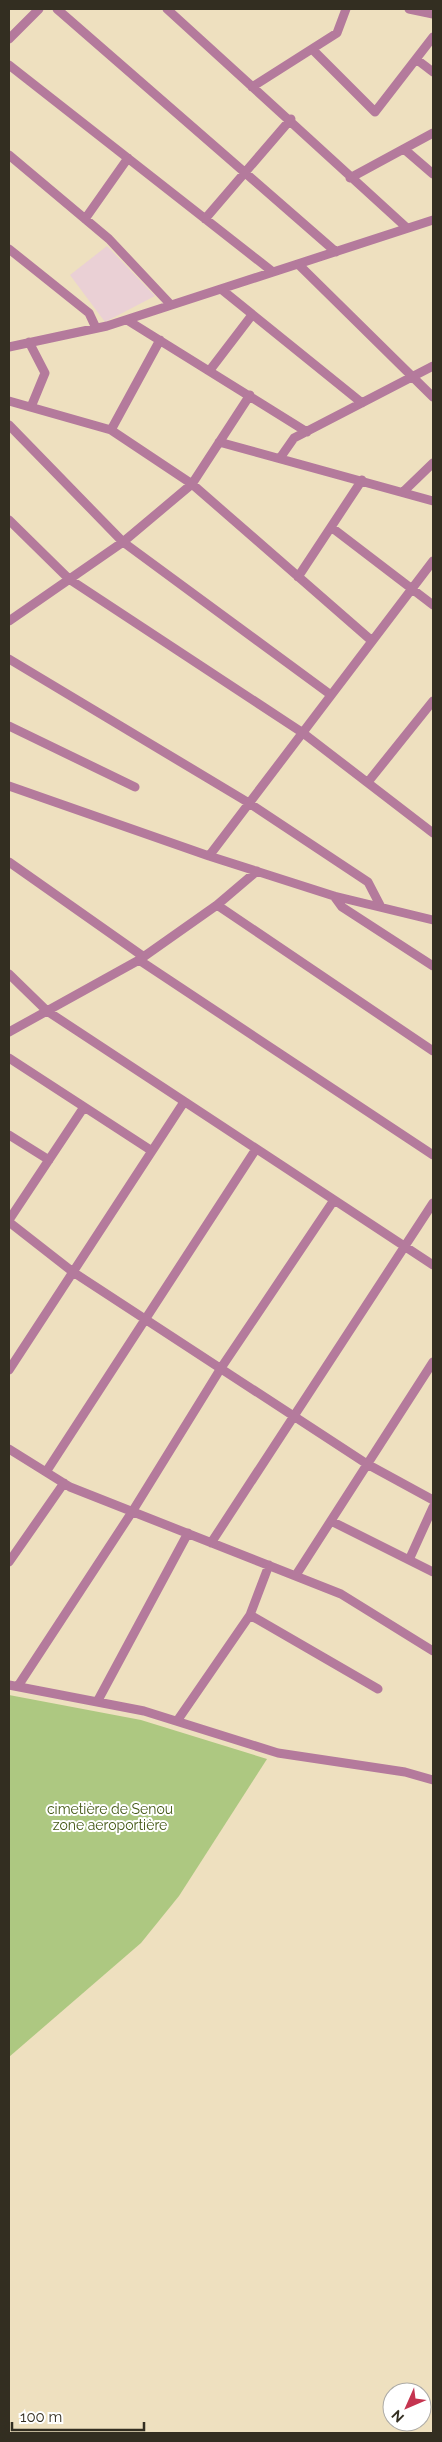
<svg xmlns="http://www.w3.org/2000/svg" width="442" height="2442" font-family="Raleway,sans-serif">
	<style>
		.commercial { fill: #ead0d5 }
		.green { fill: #adc881 }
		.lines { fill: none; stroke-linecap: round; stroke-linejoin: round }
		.minor { stroke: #b47a9c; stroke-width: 9 }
		.labels { text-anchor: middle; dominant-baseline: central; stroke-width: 4; stroke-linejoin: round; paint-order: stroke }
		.park-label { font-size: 14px; fill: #445916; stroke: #fff }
	</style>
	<rect width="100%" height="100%" fill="#eee0bf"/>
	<path class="commercial" d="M 107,246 L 155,296 L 105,322 L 70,275 Z"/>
	<path class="green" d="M 9,1695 L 141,1720 L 267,1759 L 179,1896 L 141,1943 L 9,2057 Z"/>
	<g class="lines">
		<path class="minor" d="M 57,9 L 336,252
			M 167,9 L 407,228
			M 409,9 L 433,14
			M 9,39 L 39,9
			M 312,49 L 375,112 L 433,37
			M 416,59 L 433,72
			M 9,65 L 273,272
			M 252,87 L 337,33 L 346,9
			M 404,149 L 433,174
			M 9,155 L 109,239 L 171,305
			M 350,178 L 433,133
			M 85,219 L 128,158
			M 205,219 L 291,119
			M 9,249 L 89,313 L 96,328
			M 298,264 L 433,397
			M 221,289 L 362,403
			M 127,320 L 307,432
			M 29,342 L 45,373 L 31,407
			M 9,347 L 107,326 L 433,220
			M 210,370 L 252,315
			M 9,401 L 111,430 L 192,484 L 372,641
			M 9,425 L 123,542 L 331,695
			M 111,430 L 160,340
			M 219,442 L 433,501
			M 280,458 L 294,438 L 433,366
			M 403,492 L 433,463
			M 9,520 L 69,579 L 303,733 L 433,833
			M 331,527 L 433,605
			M 298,577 L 362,480
			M 9,621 L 123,542 L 192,484 L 250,395
			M 9,659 L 249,803 L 368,882 L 381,907
			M 9,726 L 135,787
			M 368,782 L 433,701
			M 9,786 L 209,856 L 334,896 L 433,920
			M 209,856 L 433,561
			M 9,862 L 144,957
			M 334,896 L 342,907 L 433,966
			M 217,905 L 433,1051
			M 139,960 L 217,905 L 257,871
			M 9,974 L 47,1011 L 433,1265
			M 9,1032 L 139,960 L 433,1155
			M 9,1058 L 152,1151
			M 9,1135 L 49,1160
			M 9,1220 L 84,1107
			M 9,1222 L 73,1272 L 367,1464 L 433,1500
			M 9,1370 L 184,1102
			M 9,1449 L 70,1487 L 341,1594 L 433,1651
			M 46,1472 L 256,1149
			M 331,1521 L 433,1572
			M 211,1543 L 433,1203
			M 409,1560 L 433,1507
			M 9,1562 L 64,1483
			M 296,1575 L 433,1362
			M 250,1615 L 378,1689
			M 9,1685 L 144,1711 L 278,1753 L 405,1772 L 433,1780
			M 18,1686 L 132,1512 L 221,1368 L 334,1200
			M 97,1702 L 188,1533
			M 177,1721 L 250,1615 L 269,1565"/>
	</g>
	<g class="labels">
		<g class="park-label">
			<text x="110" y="1809">cimetière de Senou<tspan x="110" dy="16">zone aeroportière</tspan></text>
		</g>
	</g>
	<rect width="442" height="2442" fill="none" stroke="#332e21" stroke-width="20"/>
	<g transform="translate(407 2407) rotate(225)"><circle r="24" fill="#ffffff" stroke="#adaba6"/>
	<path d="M0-4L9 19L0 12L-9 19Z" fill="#c53450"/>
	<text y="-8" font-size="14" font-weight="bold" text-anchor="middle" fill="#332e21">N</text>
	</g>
	<path d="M12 2422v8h132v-8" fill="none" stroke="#332e21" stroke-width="2.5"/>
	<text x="20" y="2422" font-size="15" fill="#332e21" stroke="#ffffff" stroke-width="4" paint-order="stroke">100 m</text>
</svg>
